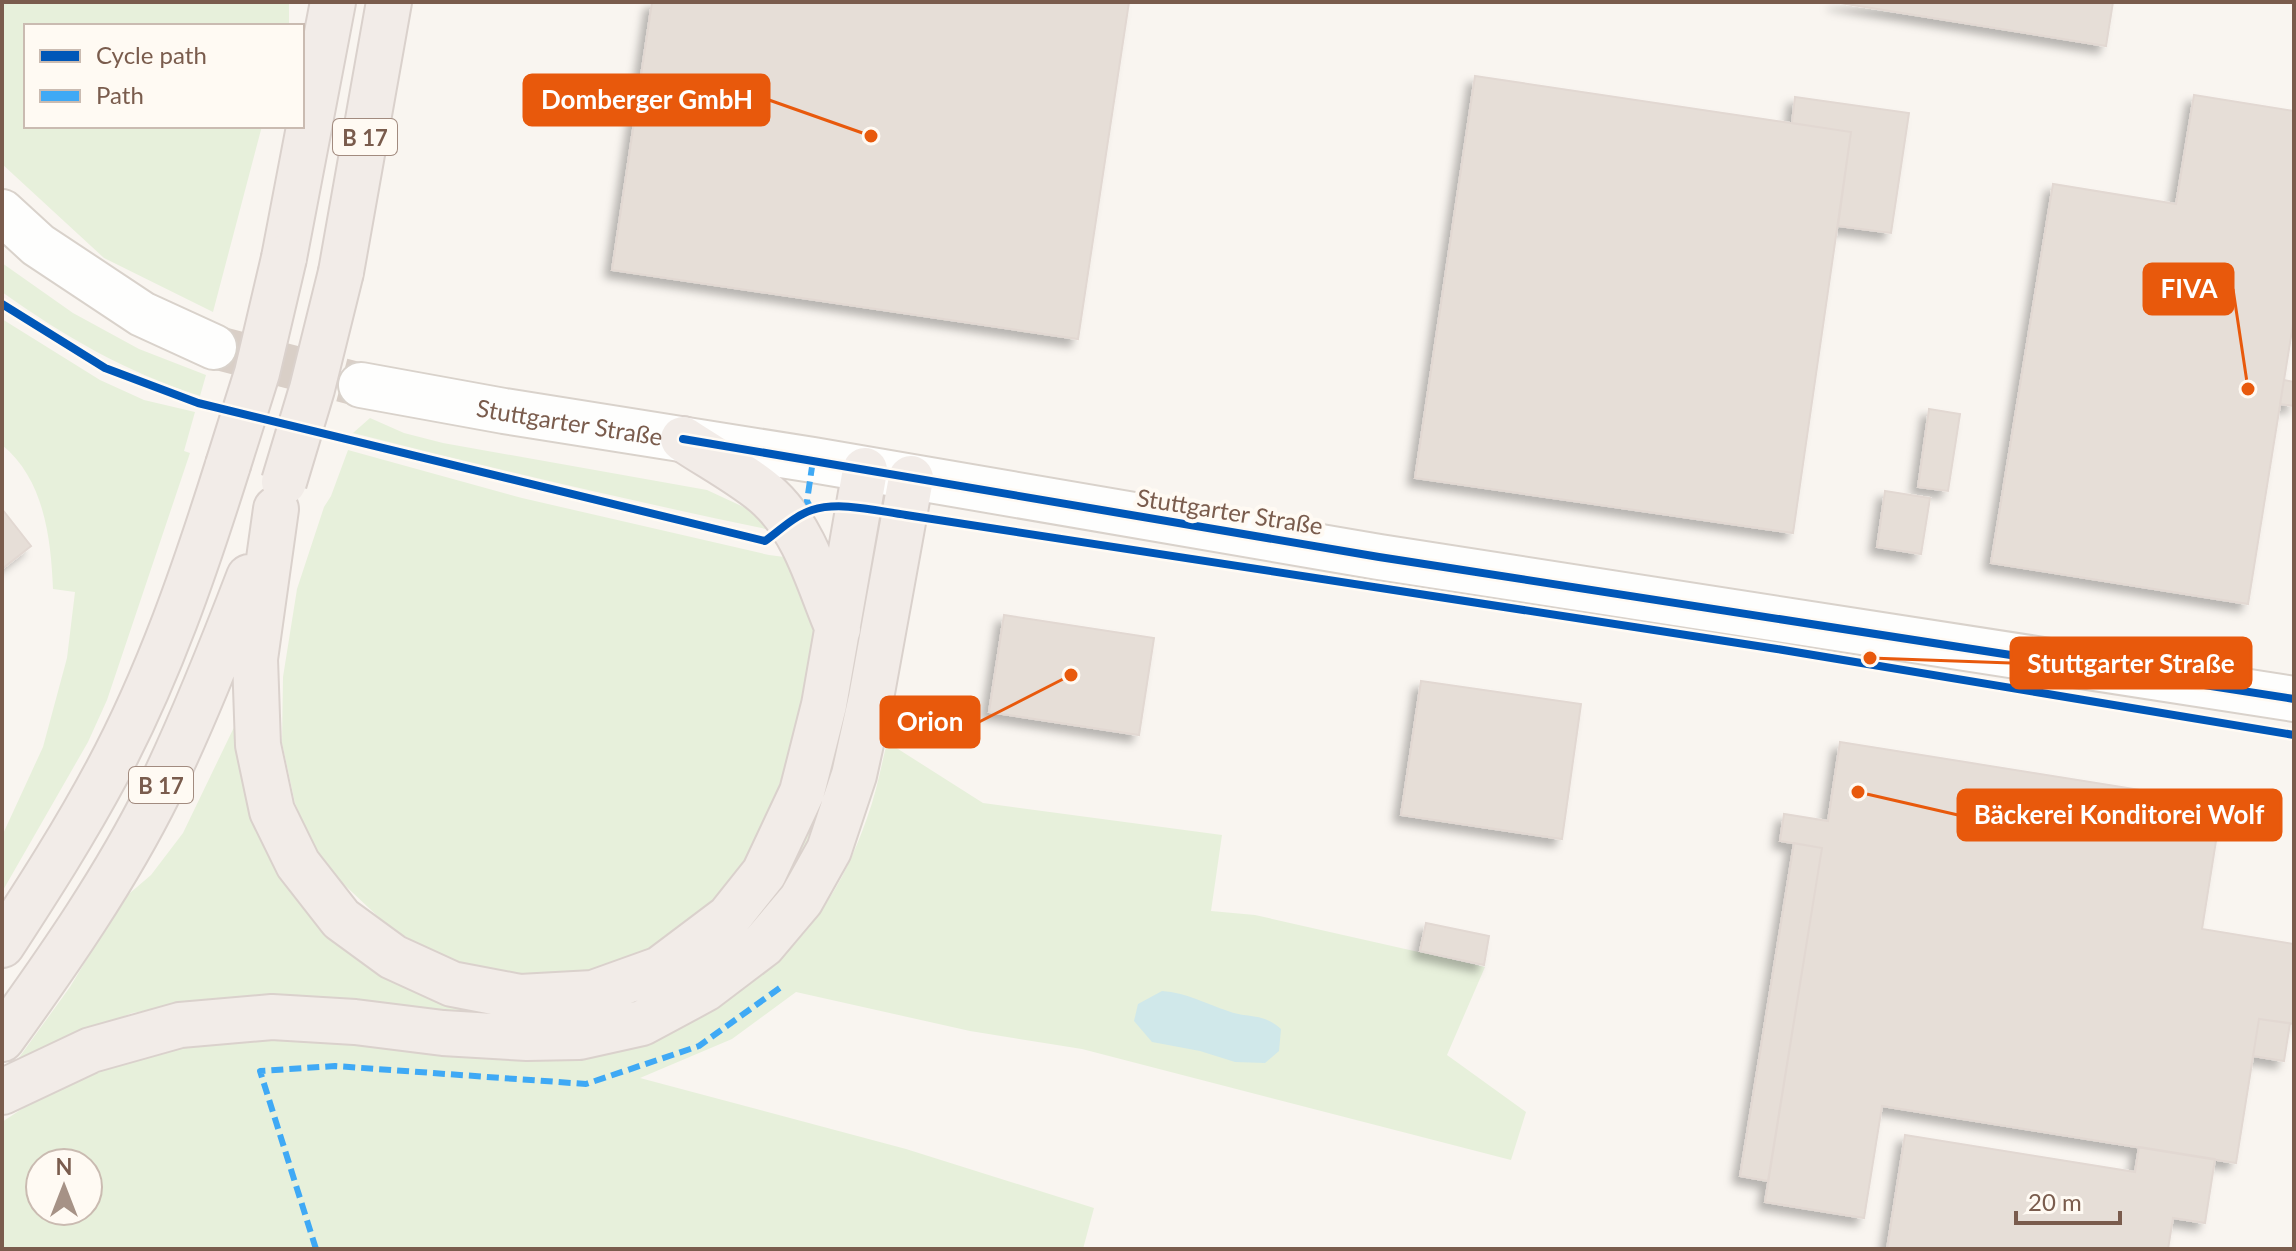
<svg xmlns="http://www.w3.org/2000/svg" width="2296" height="1251" font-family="Lato,sans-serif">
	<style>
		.green { fill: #e7f0db; fill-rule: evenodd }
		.water { fill: #d0e8ea }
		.building { fill: #e6ded7; stroke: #e2d8d2; stroke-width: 2; filter: url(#shadow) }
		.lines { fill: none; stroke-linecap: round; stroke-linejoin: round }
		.secondary-tunnel { stroke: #d9cfc7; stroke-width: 44; stroke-dasharray: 44 22; stroke-linecap: butt }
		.secondary-casing { stroke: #d9d2cb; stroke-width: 48 }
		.trunk-casing { stroke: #dad1cc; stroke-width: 48 }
		.secondary { stroke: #fefefd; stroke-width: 44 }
		.trunk { stroke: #f2ece8; stroke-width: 44 }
		.trunk-bridge-casing { stroke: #dad1cc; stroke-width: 48; stroke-linecap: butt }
		.trunk-bridge { stroke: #f2ece8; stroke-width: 44 }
		.quiet { stroke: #3fa9f5; stroke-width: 6; stroke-dasharray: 12 6; stroke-linecap: butt }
		.cycleway-casing { stroke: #fffaf3; stroke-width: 13 }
		.cycleway { stroke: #0057b8; stroke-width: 8 }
		.labels { text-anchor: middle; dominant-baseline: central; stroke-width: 8; stroke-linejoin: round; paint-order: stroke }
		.shield { fill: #fffaf3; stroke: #a28b7f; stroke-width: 2 }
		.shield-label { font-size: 22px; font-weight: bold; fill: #7a5c4d }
		.street-label { font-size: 24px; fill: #7a5c4d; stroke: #fffaf3 }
		.leader { fill: none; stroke: #e8590c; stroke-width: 3 }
		.callout-dot { fill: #e8590c; stroke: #fffaf3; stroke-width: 3 }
		.callout { fill: #e8590c; stroke: #e8590c; stroke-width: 3 }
		.callout-label { font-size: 26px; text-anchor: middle; font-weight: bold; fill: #fff }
	</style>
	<defs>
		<filter id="shadow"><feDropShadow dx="-7" dy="7" stdDeviation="4" flood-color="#0004"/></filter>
	</defs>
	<rect width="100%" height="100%" fill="#f9f5f0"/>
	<path class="green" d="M 2,2 L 289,2 L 289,26 L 26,26 L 26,126 L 262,126 L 213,312 L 104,258 L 2,164 Z
		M 2,263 L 73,313 L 139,349 L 206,375 L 200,396 C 124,371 67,338 2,292 Z
		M 2,319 L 100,380 L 144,400 L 195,412 L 184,451 L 190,453 L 107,700 L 88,742 L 2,892 L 2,836 L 43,747 L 67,658 L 75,592 L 53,589 C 51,538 44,479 2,445 Z
		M 370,418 L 404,433 L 443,443 L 707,490 L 763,516 L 775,528 L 766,529 C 627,500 490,468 353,433 Z
		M 348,450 L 522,498 L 769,555 L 792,558 L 815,631 L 806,706 L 762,848 L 684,936 L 605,972 L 531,977 L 477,968 L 429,951 L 387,925 L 335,876 L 311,843 L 295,803 L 282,743 L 283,677 L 297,589 L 324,507 L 331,496 Z
		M 869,554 L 882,557 L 844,743 L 811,845 L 786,889 L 757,923 L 656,994 L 609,1010 L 497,1019 L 305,997 L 217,998 L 132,1013 L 50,1046 L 10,1070 L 70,987 L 123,899 L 151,875 L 183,833 L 238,719 L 283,869 L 497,1009 L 724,942 Z
		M 887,742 L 983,803 L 1222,835 L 1211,911 L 1255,915 L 1485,967 L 1447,1055 L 1526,1112 L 1511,1160 L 1082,1049 L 970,1031 L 796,992 L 732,1039 L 640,1078 L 906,1149 L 1094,1208 L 1083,1249 L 2,1249 L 2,1122 L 66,1080 L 192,1038 L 687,1023 C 779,976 833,916 867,818 C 876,794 881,767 887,742 ZM 40,1163 L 88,1163 L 88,1211 L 40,1211 Z"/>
	<path class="water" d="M 1162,991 C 1187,993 1204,1003 1228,1011 C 1249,1019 1262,1012 1281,1029 L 1279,1051 L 1265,1063 L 1235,1062 L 1200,1051 L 1152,1042 L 1134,1021 L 1138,1004 Z"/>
	<path class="building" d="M 652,2 L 1129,2 L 1078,339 L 612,270 Z
		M 1834,2 L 2113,2 L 2106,46 Z
		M 1475,76 L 1851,132 L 1793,533 L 1415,478 Z
		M 2194,95 L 2294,111 L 2294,318 L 2248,604 L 1991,563 L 2053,184 L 2176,204 Z
		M 1795,97 L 1909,113 L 1891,233 L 1838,226 L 1851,132 L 1792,123 Z
		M 2284,380 L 2294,382 L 2294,406 L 2280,404 Z
		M 1929,409 L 1960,414 L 1948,491 L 1918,487 Z
		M 1885,491 L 1930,498 L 1921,554 L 1877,547 Z
		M 2,509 L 31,546 L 2,569 Z
		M 1004,615 L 1154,638 L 1139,735 L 989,712 Z
		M 1421,681 L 1581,704 L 1562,839 L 1401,815 Z
		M 1840,742 L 2222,803 L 2202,929 L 2294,944 L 2294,1024 L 2259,1019 L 2236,1163 L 1882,1106 L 1864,1218 L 1765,1202 L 1822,848 L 1780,841 L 1784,814 L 1828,821 Z
		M 1794,843 L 1822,848 L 1768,1181 L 1740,1176 Z
		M 1426,923 L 1489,936 L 1484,965 L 1420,951 Z
		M 2259,1019 L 2290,1023 L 2284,1061 L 2253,1056 Z
		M 1905,1135 L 2135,1172 L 2139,1147 L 2215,1159 L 2205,1223 L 2173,1218 L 2168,1249 L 1887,1249 Z"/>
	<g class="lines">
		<path class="secondary-tunnel" d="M 214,347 L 361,385"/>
		<defs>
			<g id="secondary">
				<path d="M 2,212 L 38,245 L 142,314 L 214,347"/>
				<path id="s1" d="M 361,385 L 504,411 L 813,460 L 1379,557 L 2294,699"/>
			</g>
			<path id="trunk" d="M 284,258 L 333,2
				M 341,272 L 389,2
				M 683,439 C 708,456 749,478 770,498 C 806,532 819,585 838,629
				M 276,509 L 255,659 L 258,745 L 272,811 L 298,864 L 341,919 L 393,957 L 452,984 L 520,997 L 593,993 L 660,969 L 729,917 L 764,873 L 802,792 L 824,705 L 865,470
				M 2,945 C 39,888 75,832 107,772 C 159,675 195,570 228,465
				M 2,1039 C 59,960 116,878 159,791 C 193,721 221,650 249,577
				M 2,1092 L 91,1050 L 180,1025 L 272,1017 L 355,1022 L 443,1033 L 527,1038 L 579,1037 L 642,1023 L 705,989 L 763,945 L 801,900 L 829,850 L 854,775 L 871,698 L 911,478"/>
		</defs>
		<use href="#secondary" class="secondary-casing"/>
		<use href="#trunk" class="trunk-casing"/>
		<use href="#secondary" class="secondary"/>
		<use href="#trunk" class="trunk"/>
		<defs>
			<path id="trunk-bridge" d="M 228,465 L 257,373 L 284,258
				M 284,482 L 312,389 L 341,272"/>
		</defs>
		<use href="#trunk-bridge" class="trunk-bridge-casing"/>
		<use href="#trunk-bridge" class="trunk-bridge"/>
		<path class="quiet" d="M 812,510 L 807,501 L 813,460
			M 316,1249 L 260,1071 L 335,1066 L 586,1084 L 699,1046 L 781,987"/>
		<defs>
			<path id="cycleway" d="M 2,304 L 105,368 L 198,403 L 765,541 C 779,531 794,516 812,510 C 840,501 877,511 906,515 L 1777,649 L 2294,735
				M 683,439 L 1379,557 L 2294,699"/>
		</defs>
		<use href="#cycleway" class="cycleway-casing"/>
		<use href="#cycleway" class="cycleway"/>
	</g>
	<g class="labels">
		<g class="shield">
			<rect x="333" y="119" width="64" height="36" rx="6"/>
			<rect x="129" y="767" width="64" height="36" rx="6"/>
		</g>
		<g class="shield-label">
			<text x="365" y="137">B 17</text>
			<text x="161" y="785">B 17</text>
		</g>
		<g class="street-label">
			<text stroke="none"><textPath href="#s1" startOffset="212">Stuttgarter Straße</textPath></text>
			<text transform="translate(1230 511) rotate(9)">Stuttgarter Straße</text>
		</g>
	</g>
	<path class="leader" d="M871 136L769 100M2248 389L2233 289M1870 658L2011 663M1071 675L979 722M1858 792L1958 815"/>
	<g class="callout-dot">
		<circle cx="871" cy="136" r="8"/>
		<circle cx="2248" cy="389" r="8"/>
		<circle cx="1870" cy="658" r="8"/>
		<circle cx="1071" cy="675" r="8"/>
		<circle cx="1858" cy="792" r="8"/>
	</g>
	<g class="callout">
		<rect x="524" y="75" width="245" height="50" rx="8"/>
		<rect x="2144" y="264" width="89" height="50" rx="8"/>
		<rect x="2011" y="638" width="240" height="50" rx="8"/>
		<rect x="881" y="697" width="98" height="50" rx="8"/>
		<rect x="1958" y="790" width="323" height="50" rx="8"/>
	</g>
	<g class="callout-label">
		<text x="647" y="109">Domberger GmbH</text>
		<text x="2189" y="298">FIVA</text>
		<text x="2131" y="673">Stuttgarter Straße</text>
		<text x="930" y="731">Orion</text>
		<text x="2119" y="824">Bäckerei Konditorei Wolf</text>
	</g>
	<rect width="2296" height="1251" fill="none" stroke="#7a5c4d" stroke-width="8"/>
	<rect x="24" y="24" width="280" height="104" fill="#fffaf3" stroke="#cabbb1" stroke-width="2"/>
	<rect x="40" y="50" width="40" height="12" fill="#0057b8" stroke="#cabbb1" stroke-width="2"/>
	<text x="96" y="64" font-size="24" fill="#7a5c4d">Cycle path</text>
	<rect x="40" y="90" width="40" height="12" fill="#3fa9f5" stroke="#cabbb1" stroke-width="2"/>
	<text x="96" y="104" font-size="24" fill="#7a5c4d">Path</text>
	<g transform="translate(64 1187)"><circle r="38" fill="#fffaf3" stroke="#cabbb1" stroke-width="2"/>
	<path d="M0-6L14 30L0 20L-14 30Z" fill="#a69286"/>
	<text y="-12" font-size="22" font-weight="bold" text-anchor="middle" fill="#7a5c4d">N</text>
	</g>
	<path d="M2016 1211v12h104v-12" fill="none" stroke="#7a5c4d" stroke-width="4"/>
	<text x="2028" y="1211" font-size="24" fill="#7a5c4d" stroke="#fffaf3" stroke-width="6" paint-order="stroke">20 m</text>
</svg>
